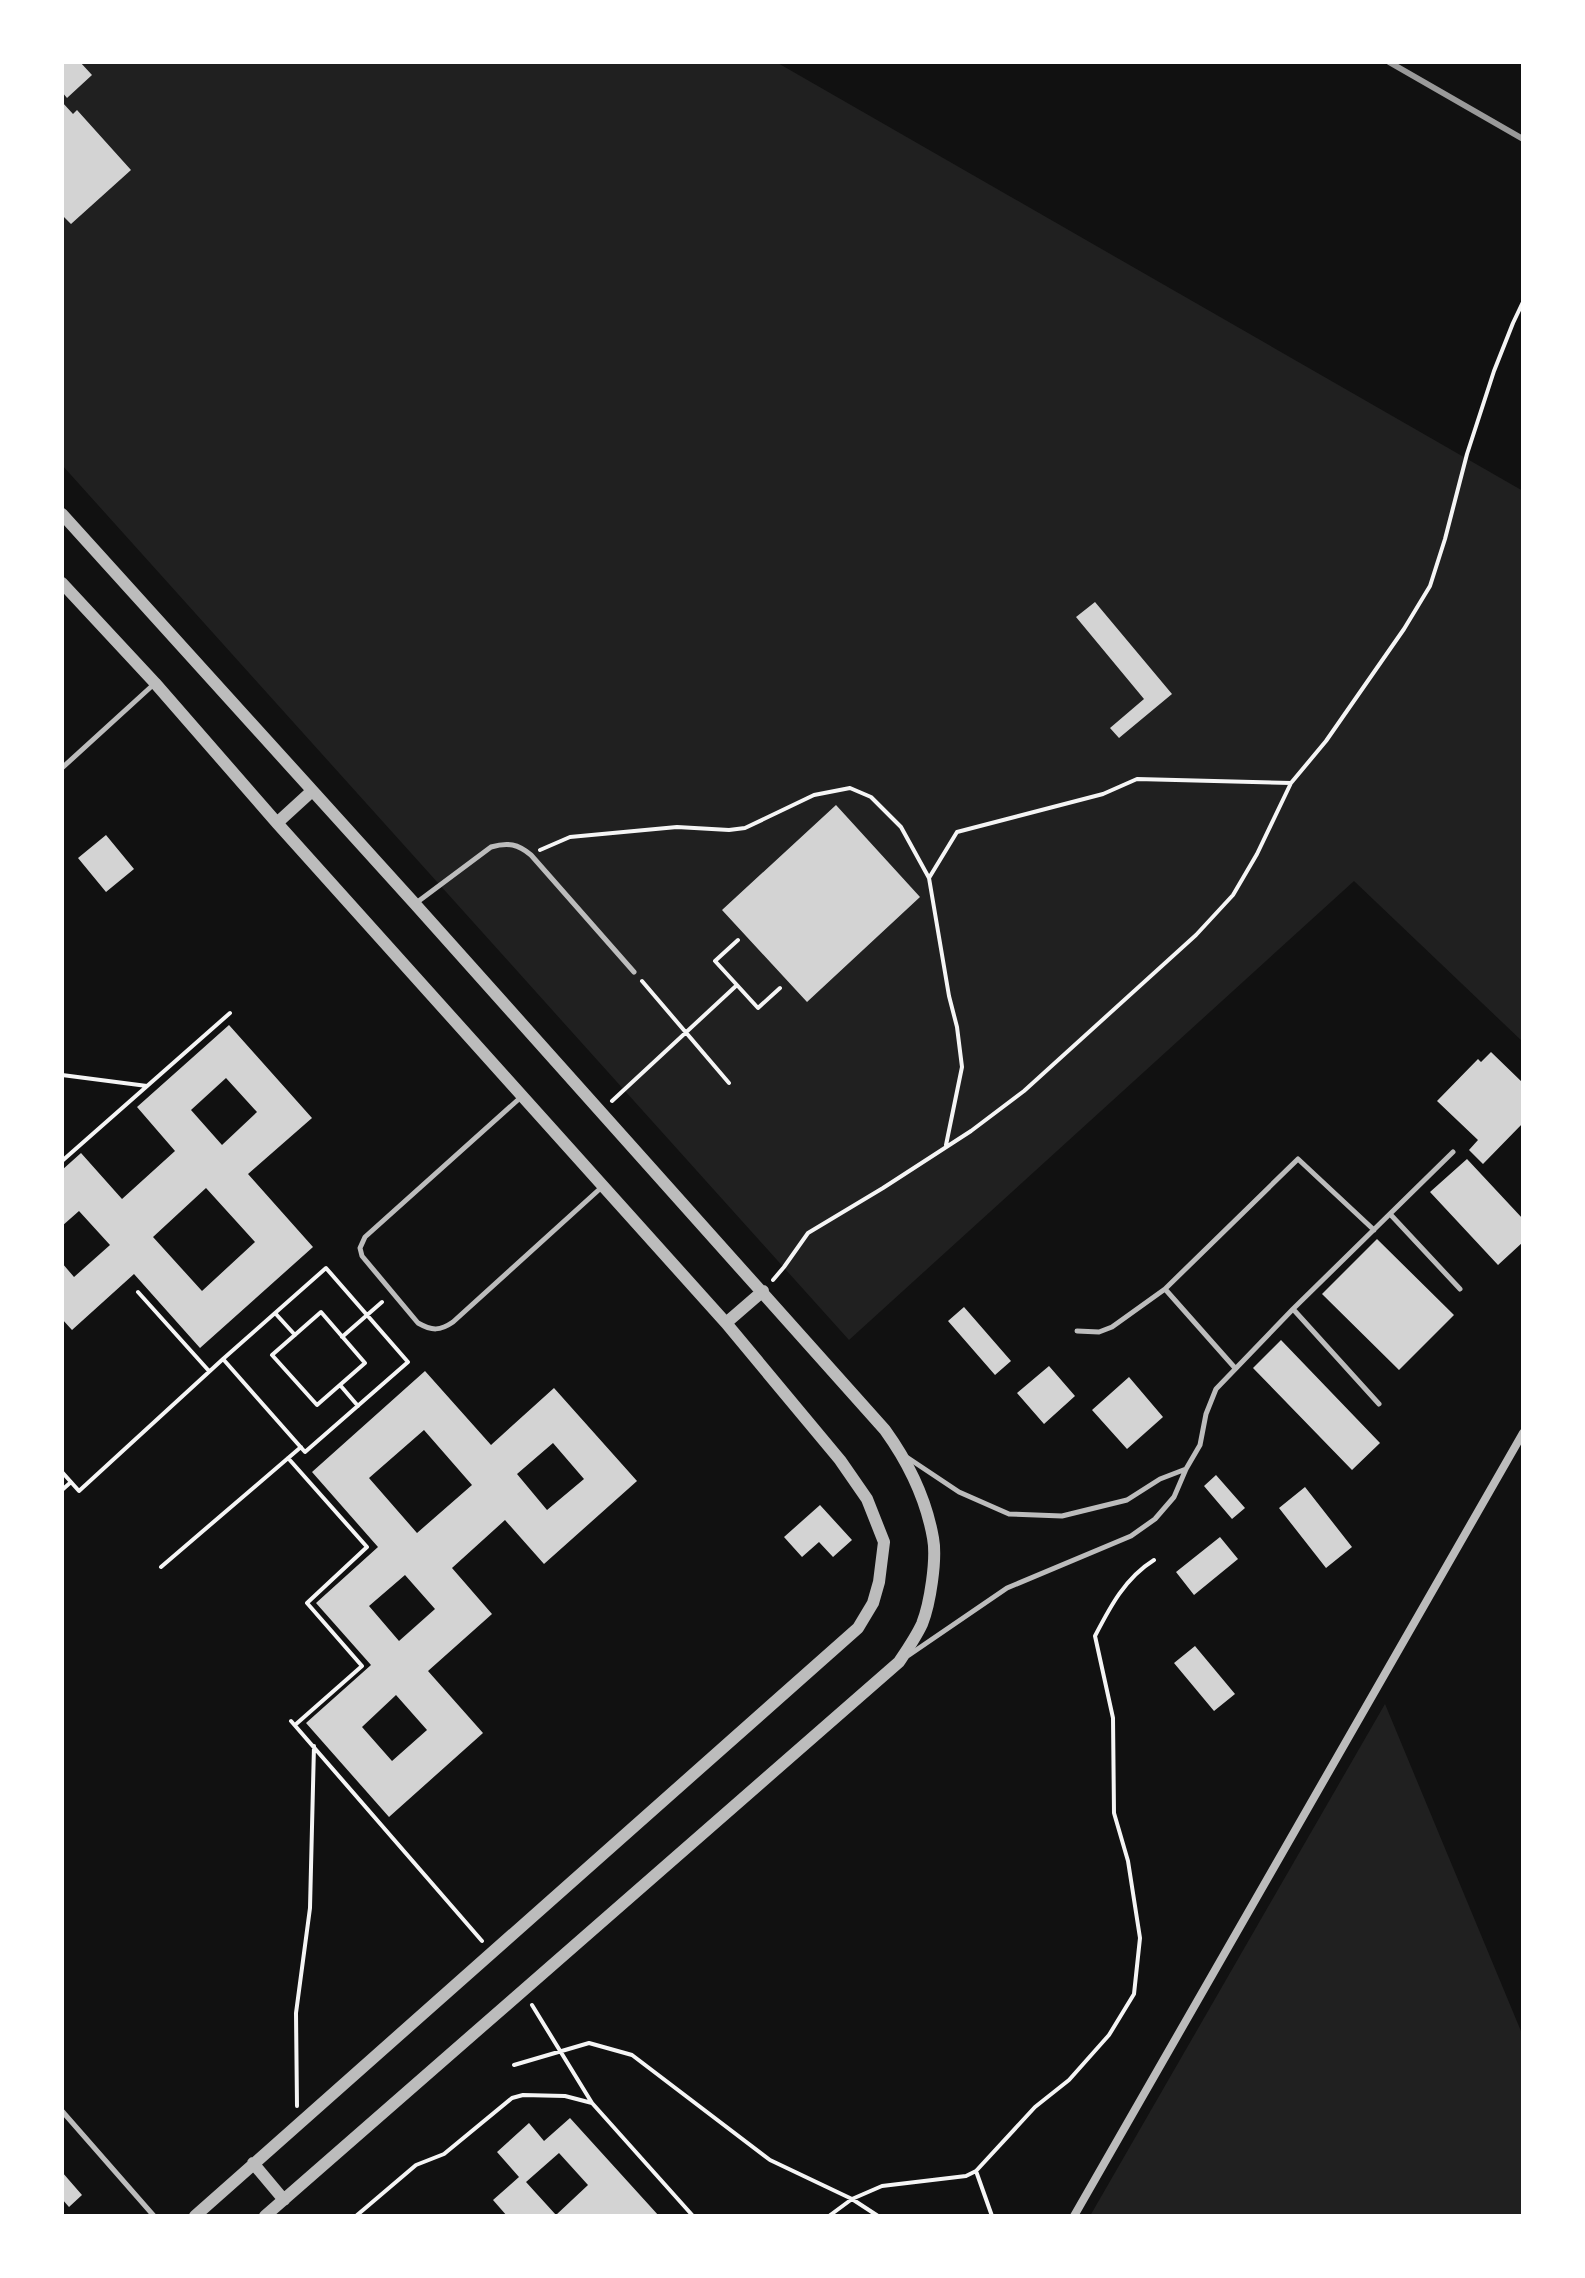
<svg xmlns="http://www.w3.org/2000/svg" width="1585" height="2278" font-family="Barlow,sans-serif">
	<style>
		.green { fill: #202020 }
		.building { fill: #d3d3d3; fill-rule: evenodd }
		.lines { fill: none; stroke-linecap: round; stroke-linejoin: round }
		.path { stroke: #f5f5f5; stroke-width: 4 }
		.service { stroke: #bcbcbc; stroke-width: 5 }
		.minor { stroke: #bcbcbc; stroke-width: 8 }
		.tertiary { stroke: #bcbcbc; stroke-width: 12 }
		.rail { stroke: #9a9a9a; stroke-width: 6 }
	</style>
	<rect width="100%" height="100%" fill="#111"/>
	<path class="green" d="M 62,62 L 776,62 L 1523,491 L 1523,1042 L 1354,881 L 849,1340 L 62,465 Z
		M 1385,1704 L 1523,2036 L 1523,2216 L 1090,2216 Z"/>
	<path class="building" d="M 62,62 L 80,62 L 92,75 L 67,98 L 62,92 Z
		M 62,102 L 73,114 L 77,110 L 131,170 L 71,224 L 62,215 Z
		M 1095,602 L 1172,694 L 1119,738 L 1110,728 L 1144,699 L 1076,617 Z
		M 836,805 L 920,897 L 807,1002 L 722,910 Z
		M 106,835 L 134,869 L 106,892 L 78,858 Z
		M 229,1025 L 312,1118 L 248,1174 L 313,1247 L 200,1348 L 134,1274 L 72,1330 L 62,1319 L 62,1263 L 74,1277 L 110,1245 L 79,1211 L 62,1226 L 62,1170 L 81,1153 L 122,1199 L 175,1151 L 137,1107 ZM 226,1078 L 257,1112 L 222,1145 L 191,1110 ZM 206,1188 L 255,1242 L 202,1291 L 153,1237 Z
		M 1491,1052 L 1523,1083 L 1523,1123 L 1483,1164 L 1469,1150 L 1478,1140 L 1437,1101 L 1478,1059 L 1481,1062 Z
		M 1467,1159 L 1523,1219 L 1523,1242 L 1498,1265 L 1430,1192 Z
		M 1377,1239 L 1454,1315 L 1399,1370 L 1322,1294 Z
		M 964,1307 L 1011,1361 L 995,1375 L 948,1321 Z
		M 1281,1340 L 1380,1443 L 1352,1470 L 1253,1368 Z
		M 1049,1366 L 1075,1396 L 1044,1424 L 1017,1393 Z
		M 425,1371 L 491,1445 L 554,1388 L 637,1481 L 544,1564 L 505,1520 L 452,1568 L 492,1614 L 428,1671 L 483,1733 L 389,1817 L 306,1723 L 371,1665 L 316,1603 L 378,1547 L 312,1472 ZM 424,1430 L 472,1485 L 417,1533 L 369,1478 ZM 553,1443 L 584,1479 L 547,1510 L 517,1474 ZM 405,1575 L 435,1609 L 399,1641 L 369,1606 ZM 396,1695 L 427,1730 L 392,1761 L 362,1727 Z
		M 1129,1377 L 1163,1417 L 1127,1449 L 1092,1410 Z
		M 1216,1475 L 1245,1508 L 1232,1519 L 1204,1486 Z
		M 1305,1487 L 1352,1547 L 1326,1568 L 1279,1508 Z
		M 820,1505 L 852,1540 L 833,1557 L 819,1542 L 802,1557 L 784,1537 Z
		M 1220,1537 L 1238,1559 L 1194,1595 L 1176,1572 Z
		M 1195,1646 L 1235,1694 L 1214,1711 L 1174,1663 Z
		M 570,2118 L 659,2216 L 507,2216 L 493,2200 L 519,2177 L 497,2152 L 529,2123 L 544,2141 ZM 559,2153 L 588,2185 L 556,2215 L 526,2182 Z
		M 62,2172 L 82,2195 L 69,2207 L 62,2199 Z"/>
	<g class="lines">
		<path class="path" d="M 540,850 L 570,837 L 677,827 L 729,830 L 745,828 L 814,795 L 850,788 L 871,797 L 901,827 L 929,878
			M 738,940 L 715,961 L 758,1008 L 780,988
			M 642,981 L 729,1083
			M 62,1075 L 147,1086
			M 612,1101 L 737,985
			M 946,1145 L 962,1067 L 957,1027 L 949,996 L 929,878 L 957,832 L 1103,794 L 1137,779 L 1291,783
			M 62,1161 L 230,1013
			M 326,1268 L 408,1362 L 305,1452 L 223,1359 Z
			M 773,1280 L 784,1267 L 808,1233 L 883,1188 L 971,1131 L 1024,1091 L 1196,935 L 1233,895 L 1257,854 L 1291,783 L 1326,741 L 1404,629 L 1430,586 L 1445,539 L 1467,454 L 1494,371 L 1513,323 L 1523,302
			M 138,1292 L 209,1371
			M 321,1312 L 365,1363 L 317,1405 L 272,1355 Z
			M 275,1313 L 295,1335
			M 342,1337 L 382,1302
			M 340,1385 L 358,1406
			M 288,1458 L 367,1547 L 307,1603 L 362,1666 L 295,1725
			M 62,1472 L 79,1491 L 223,1359
			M 62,1490 L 71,1482
			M 161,1567 L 301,1447
			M 291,1721 L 482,1941
			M 532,2005 L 592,2103
			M 514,2065 L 589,2043 L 632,2055 L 770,2160 L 852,2199 L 878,2216
			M 297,2106 L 296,2013 L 310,1908 L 314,1746
			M 976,2171 L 992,2216
			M 356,2216 L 416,2165 L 444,2154 L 512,2098 L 523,2095 L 565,2096 L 592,2103 L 693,2216
			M 829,2216 L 852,2199 L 882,2186 L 966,2176 L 976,2171 L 1035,2107 L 1069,2080 L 1109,2035 L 1134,1994 L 1140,1938 L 1128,1861 L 1114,1813 L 1113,1718 L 1095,1636 C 1110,1607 1125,1578 1154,1560"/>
		<path class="service" d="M 62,768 L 153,685
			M 416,903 L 491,847 C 508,842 518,844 531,855 L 634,972
			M 520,1098 L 365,1237 L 360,1248 L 362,1256 L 418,1323 C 432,1331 440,1331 453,1322 L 603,1186
			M 1390,1214 L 1460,1289
			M 1165,1289 L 1235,1368
			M 1293,1309 L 1379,1404
			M 1077,1331 L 1099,1332 L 1112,1327 L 1165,1289 L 1298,1159 L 1374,1230
			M 908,1458 L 959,1492 L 1009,1514 L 1062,1516 L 1127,1500 L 1160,1479 L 1186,1469
			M 909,1655 L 1007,1588 L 1131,1536 L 1155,1519 L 1174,1497 L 1186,1469 L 1200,1445 L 1206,1414 L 1216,1389 L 1293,1309 L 1453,1152
			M 62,2111 L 154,2216"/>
		<path class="minor" d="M 1074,2216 L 1523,1433"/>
		<path class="tertiary" d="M 62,514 L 415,904 L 885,1430 C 908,1462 926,1498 933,1538 C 937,1559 930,1604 922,1624 C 916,1637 907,1650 899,1662 L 265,2216
			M 62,583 L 155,683 L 277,823 L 726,1323 L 840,1460 L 867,1499 L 884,1542 L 879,1582 L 873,1603 L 858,1628 L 195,2216
			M 277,823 L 312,791
			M 726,1323 L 763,1291
			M 253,2163 L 284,2200"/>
		<path class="rail" d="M 1389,62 L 1523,139"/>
	</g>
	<rect width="1585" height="2278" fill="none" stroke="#ffffff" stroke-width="128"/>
</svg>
